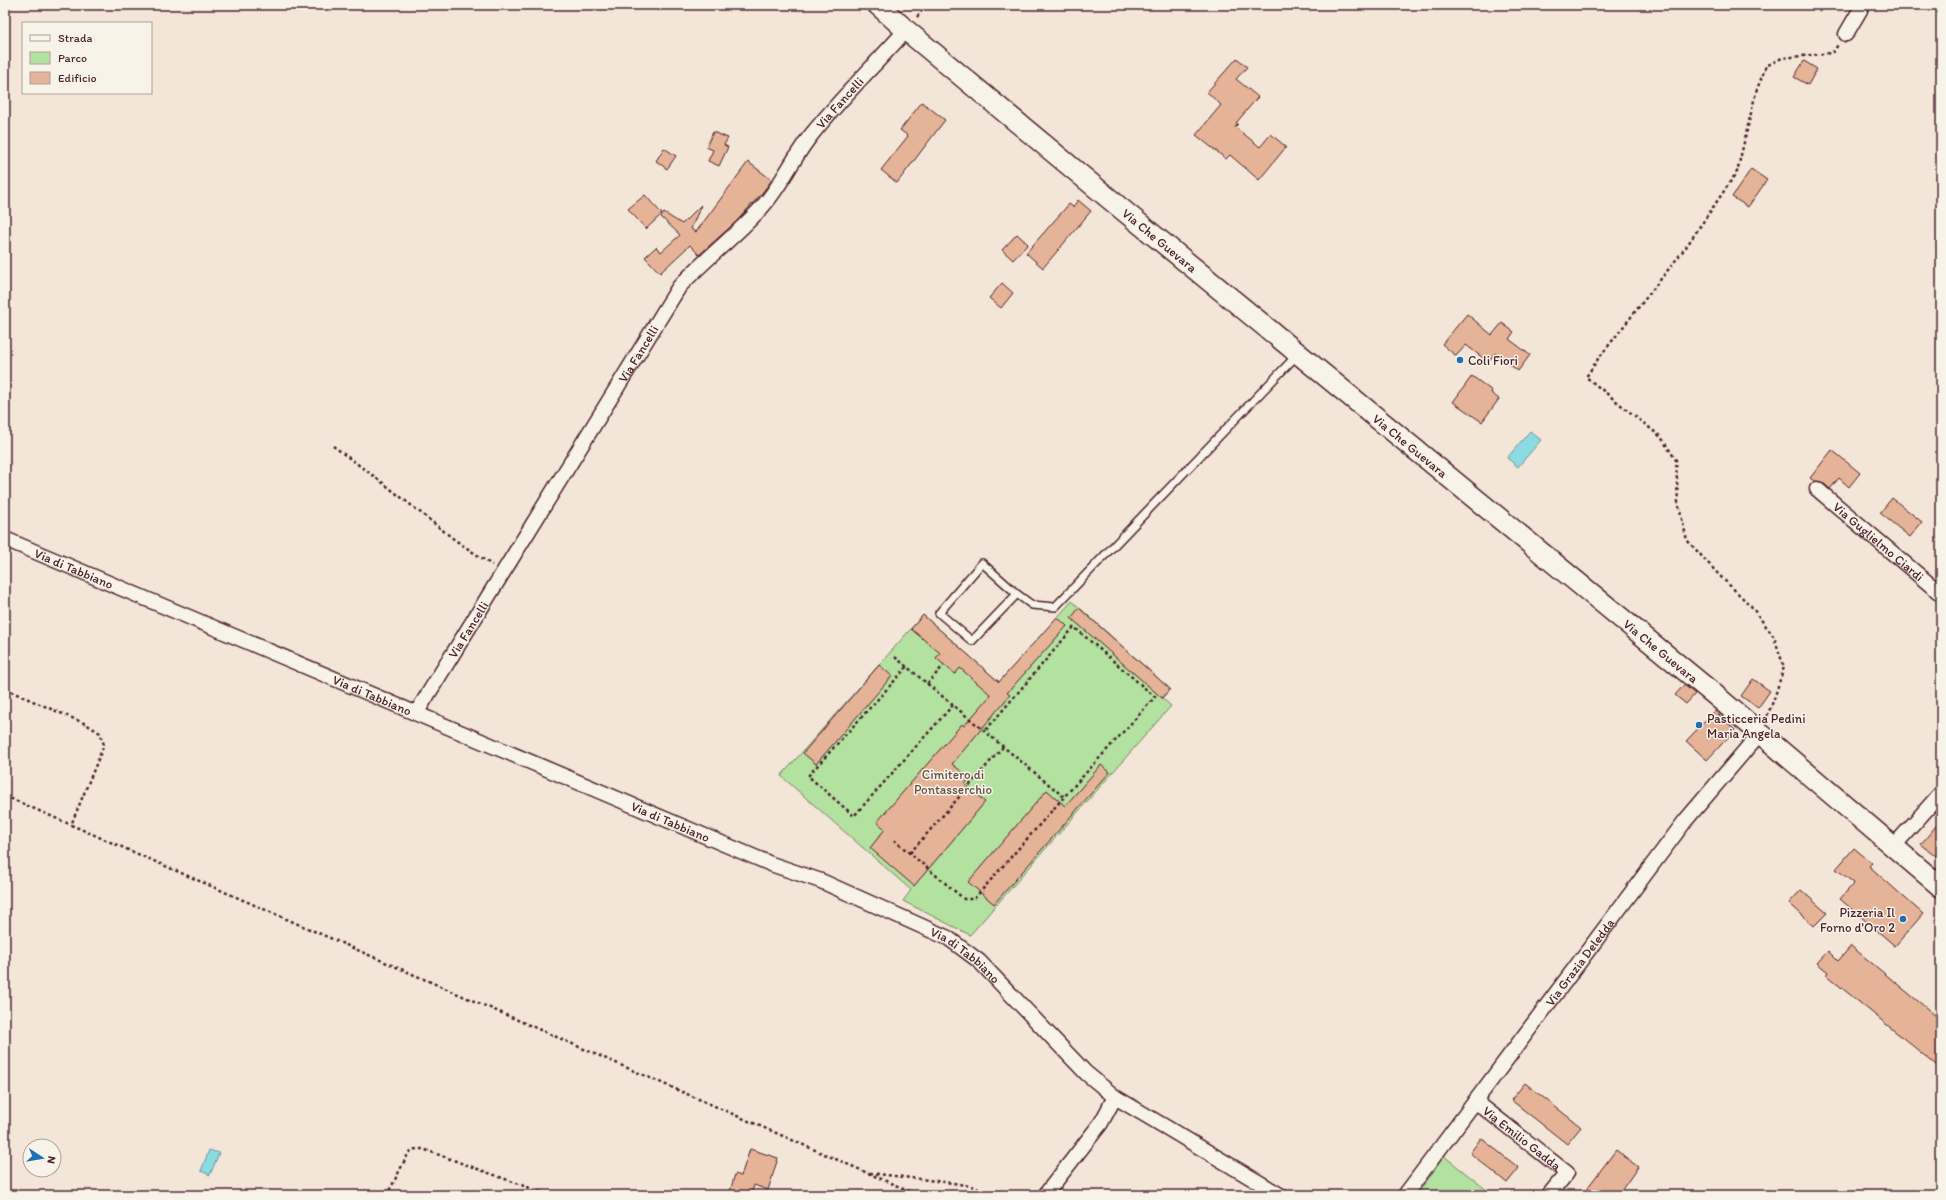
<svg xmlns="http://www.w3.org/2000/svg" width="1946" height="1200" font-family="Itim,sans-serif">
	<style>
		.green { fill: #b2e1a0; stroke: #7e8066 }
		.water { fill: #8adce1; stroke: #709098 }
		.building { fill: #e5b397; stroke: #4a1f2b }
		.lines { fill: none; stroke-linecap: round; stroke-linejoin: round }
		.lane-casing { stroke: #4a1f2b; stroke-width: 10 }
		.street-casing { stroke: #4a1f2b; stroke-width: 17 }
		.secondary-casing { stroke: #4a1f2b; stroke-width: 23 }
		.path { stroke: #4a1f2b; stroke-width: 2.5; stroke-dasharray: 3 3; stroke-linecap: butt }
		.lane { stroke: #f7f3e8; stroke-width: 7 }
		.street { stroke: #f7f3e8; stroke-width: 14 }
		.secondary { stroke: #f7f3e8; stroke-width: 20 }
		.poi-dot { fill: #1f6fb2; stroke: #f7f3e8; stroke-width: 1.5 }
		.labels { text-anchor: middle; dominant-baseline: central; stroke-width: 3; stroke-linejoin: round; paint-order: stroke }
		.street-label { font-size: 13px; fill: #4a1f2b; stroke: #f7f3e8 }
		.poi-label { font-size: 13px; fill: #4a1f2b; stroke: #f7f3e8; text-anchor: start }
		.park-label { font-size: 13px; fill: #645048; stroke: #f7f3e8 }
	</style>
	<rect width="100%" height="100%" fill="#f3e6d8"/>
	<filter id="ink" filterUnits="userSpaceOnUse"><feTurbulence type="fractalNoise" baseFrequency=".025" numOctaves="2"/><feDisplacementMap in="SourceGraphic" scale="8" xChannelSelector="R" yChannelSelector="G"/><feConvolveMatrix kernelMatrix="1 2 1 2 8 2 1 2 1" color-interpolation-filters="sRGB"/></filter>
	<g filter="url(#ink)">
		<path class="green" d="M 1072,601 L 1170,689 L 1162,698 L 1171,706 L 970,935 L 903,901 L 911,890 L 781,776 L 923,615 L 999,682 Z
			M 1444,1156 L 1493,1195 L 1417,1195 Z"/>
		<path class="water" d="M 1530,431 L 1541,440 L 1518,467 L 1507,458 Z
			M 209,1150 L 219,1153 L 210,1175 L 201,1171 Z"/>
		<path class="building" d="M 1237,58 L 1247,67 L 1236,79 L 1258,97 L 1236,123 L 1238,124 L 1235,127 L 1260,147 L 1271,134 L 1286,147 L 1259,180 L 1230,155 L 1226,159 L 1196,135 L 1221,105 L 1207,92 Z
			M 1804,61 L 1817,69 L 1808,85 L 1794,77 Z
			M 922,102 L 945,120 L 897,183 L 881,170 L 908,136 L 900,130 Z
			M 713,132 L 728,138 L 724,145 L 728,147 L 719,166 L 708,161 L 713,150 L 706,147 Z
			M 664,148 L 676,156 L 667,169 L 656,161 Z
			M 748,162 L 772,180 L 762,193 L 736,222 L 699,255 L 690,245 L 660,273 L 645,257 L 656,247 L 661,252 L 680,235 L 661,217 L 664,213 L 682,224 L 701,205 L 691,229 L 696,232 Z
			M 1751,169 L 1767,180 L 1748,207 L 1732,197 Z
			M 645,195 L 662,214 L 646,229 L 628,209 Z
			M 1078,200 L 1091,211 L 1043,268 L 1026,253 L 1069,204 L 1073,207 Z
			M 1017,234 L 1028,244 L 1013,260 L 1002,250 Z
			M 1002,283 L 1013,293 L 1001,308 L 989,298 Z
			M 1467,314 L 1492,335 L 1502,323 L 1514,332 L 1509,339 L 1530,355 L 1518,371 L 1495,353 L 1488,362 L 1466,345 L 1456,356 L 1442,344 Z
			M 1472,376 L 1492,391 L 1491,393 L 1499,399 L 1482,422 L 1453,402 Z
			M 1832,450 L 1860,473 L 1849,487 L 1839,478 L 1830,489 L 1822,482 L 1814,481 L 1810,478 Z
			M 1892,498 L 1922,522 L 1910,537 L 1880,513 Z
			M 1079,608 L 1170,689 L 1162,698 L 1071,618 Z
			M 923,615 L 999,682 L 1057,617 L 1067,626 L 1007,693 L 1010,695 L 952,764 L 970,778 L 965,784 L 985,802 L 914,886 L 870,848 L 885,829 L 877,822 L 962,724 L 964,726 L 991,695 L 960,668 L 955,674 L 936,658 L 940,653 L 911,629 Z
			M 879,665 L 892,676 L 816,764 L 803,753 Z
			M 1753,679 L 1770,691 L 1758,708 L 1741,696 Z
			M 1684,685 L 1695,694 L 1686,704 L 1675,695 Z
			M 1715,711 L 1735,730 L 1707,760 L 1686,741 Z
			M 1101,765 L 1110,772 L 994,904 L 968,882 L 1047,790 L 1065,806 Z
			M 1941,820 L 1941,860 L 1921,844 Z
			M 1854,848 L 1872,863 L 1869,866 L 1923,914 L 1895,946 L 1840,899 L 1854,883 L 1836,869 Z
			M 1801,890 L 1827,913 L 1814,926 L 1789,903 Z
			M 1851,946 L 1941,1020 L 1941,1069 L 1826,975 L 1828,972 L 1817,963 L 1828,951 L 1838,961 Z
			M 1525,1083 L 1581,1127 L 1567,1144 L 1511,1100 Z
			M 1481,1138 L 1519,1168 L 1507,1183 L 1470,1153 Z
			M 750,1149 L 778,1158 L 768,1190 L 754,1185 L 751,1195 L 729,1195 L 735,1174 L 741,1176 Z
			M 1616,1150 L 1638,1167 L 1618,1195 L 1582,1195 Z"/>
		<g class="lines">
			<defs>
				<path id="lane" d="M 1017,594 L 982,563 L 939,613 L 972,641 L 1017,594 L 1032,605 L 1055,607 L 1298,354"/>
				<g id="street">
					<path d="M 1846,34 L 1863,5"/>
					<path id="s1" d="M 1817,489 L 1941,594"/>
					<path id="s2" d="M 5,539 L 771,864 L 821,881 L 948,938 L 979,961 L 1086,1073 L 1115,1097 L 1280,1195"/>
					<path id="s3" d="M 417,712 L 679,287 C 705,259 736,236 762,207 C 782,185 793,157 812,134 C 841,98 875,65 906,30"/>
					<path d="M 1893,847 L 1941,793"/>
					<path id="s4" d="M 1475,1101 L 1567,1173 L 1549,1195"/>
					<path d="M 1045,1195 L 1101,1123 L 1115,1097"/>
					<path id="s5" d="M 1405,1195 L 1685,821 L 1760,733"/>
				</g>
				<g id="secondary">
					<path id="s6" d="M 878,5 L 906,30 L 1118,206 L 1715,695 L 1941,887"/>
				</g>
			</defs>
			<use href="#lane" class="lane-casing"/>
			<use href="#street" class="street-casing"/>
			<use href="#secondary" class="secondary-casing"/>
			<path class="path" d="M 917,17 L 926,5
				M 333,446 L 383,483 L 455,540 L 492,565
				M 895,657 L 1064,797
				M 907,667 L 808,776 L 854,816 L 953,705
				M 927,684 L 944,665
				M 5,689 L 86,724 L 100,733 L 104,745 L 71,825
				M 1767,716 L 1774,699 L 1784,667 L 1774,637 L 1751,606 L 1719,575 L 1687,540 L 1678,503 L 1676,460 L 1661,437 L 1586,377 L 1598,359 L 1686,247 L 1737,172 L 1756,92 L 1766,66 L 1782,58 L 1832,53 L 1838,45
				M 5,796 L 918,1195
				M 894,840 L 964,899 L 974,899 L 1064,797 L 1155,697 L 1074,627 L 985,731
				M 910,853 L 1003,747
				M 870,1173 L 953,1183 L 976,1187 L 985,1195
				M 386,1195 C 394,1185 405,1156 411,1151 C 415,1148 419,1149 423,1149 L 549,1195"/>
			<use href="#lane" class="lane"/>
			<use href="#street" class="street"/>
			<use href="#secondary" class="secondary"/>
		</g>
	</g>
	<g class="poi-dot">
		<circle cx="1460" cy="360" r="4"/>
		<circle cx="1699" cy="725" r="4"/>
		<circle cx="1903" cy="919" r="4"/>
	</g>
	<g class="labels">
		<g class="street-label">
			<text stroke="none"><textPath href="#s3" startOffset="745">Via Fancelli</textPath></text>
			<text stroke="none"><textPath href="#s6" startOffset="367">Via Che Guevara</textPath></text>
			<text stroke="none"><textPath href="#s3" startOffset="421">Via Fancelli</textPath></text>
			<text stroke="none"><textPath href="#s6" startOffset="691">Via Che Guevara</textPath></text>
			<text stroke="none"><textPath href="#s1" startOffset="81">Via Guglielmo Ciardi</textPath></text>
			<text stroke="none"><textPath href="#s2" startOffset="75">Via di Tabbiano</textPath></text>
			<text stroke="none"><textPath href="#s3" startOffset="97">Via Fancelli</textPath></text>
			<text stroke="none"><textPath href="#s6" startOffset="1015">Via Che Guevara</textPath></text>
			<text stroke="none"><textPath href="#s2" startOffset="399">Via di Tabbiano</textPath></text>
			<text stroke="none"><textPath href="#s2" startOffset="723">Via di Tabbiano</textPath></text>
			<text stroke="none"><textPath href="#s2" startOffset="1048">Via di Tabbiano</textPath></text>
			<text stroke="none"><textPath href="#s5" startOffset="291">Via Grazia Deledda</textPath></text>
			<text stroke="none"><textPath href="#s4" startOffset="60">Via Emilio Gadda</textPath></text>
		</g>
		<g class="poi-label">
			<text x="1468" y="360">Coli Fiori</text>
			<text x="1707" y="718">Pasticceria Pedini<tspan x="1707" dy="15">Maria Angela</tspan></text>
			<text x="1895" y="912" text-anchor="end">Pizzeria Il<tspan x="1895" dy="15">Forno d'Oro 2</tspan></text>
		</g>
		<g class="park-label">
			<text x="953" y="774">Cimitero di<tspan x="953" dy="15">Pontasserchio</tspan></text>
		</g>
	</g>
	<rect width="1946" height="1200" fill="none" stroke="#f7f3e8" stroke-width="20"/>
	<rect x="10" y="10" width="1926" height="1180" fill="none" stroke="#4a1f2b" stroke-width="1.5" filter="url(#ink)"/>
	<rect x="22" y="22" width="130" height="72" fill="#f7f3e8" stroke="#b29e9c"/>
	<rect x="30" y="35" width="20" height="6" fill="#f7f3e8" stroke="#b29e9c"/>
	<text x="58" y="42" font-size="12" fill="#4a1f2b">Strada</text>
	<rect x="30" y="52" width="20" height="12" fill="#b2e1a0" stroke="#b29e9c"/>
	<text x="58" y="62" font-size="12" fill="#4a1f2b">Parco</text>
	<rect x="30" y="72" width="20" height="12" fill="#e5b397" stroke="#b29e9c"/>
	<text x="58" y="82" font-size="12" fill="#4a1f2b">Edificio</text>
	<g transform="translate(42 1158) rotate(102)"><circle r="19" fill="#f7f3e8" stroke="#b29e9c"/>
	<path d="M0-3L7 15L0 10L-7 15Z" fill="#1f6fb2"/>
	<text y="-6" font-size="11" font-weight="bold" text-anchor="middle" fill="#4a1f2b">N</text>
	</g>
</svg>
